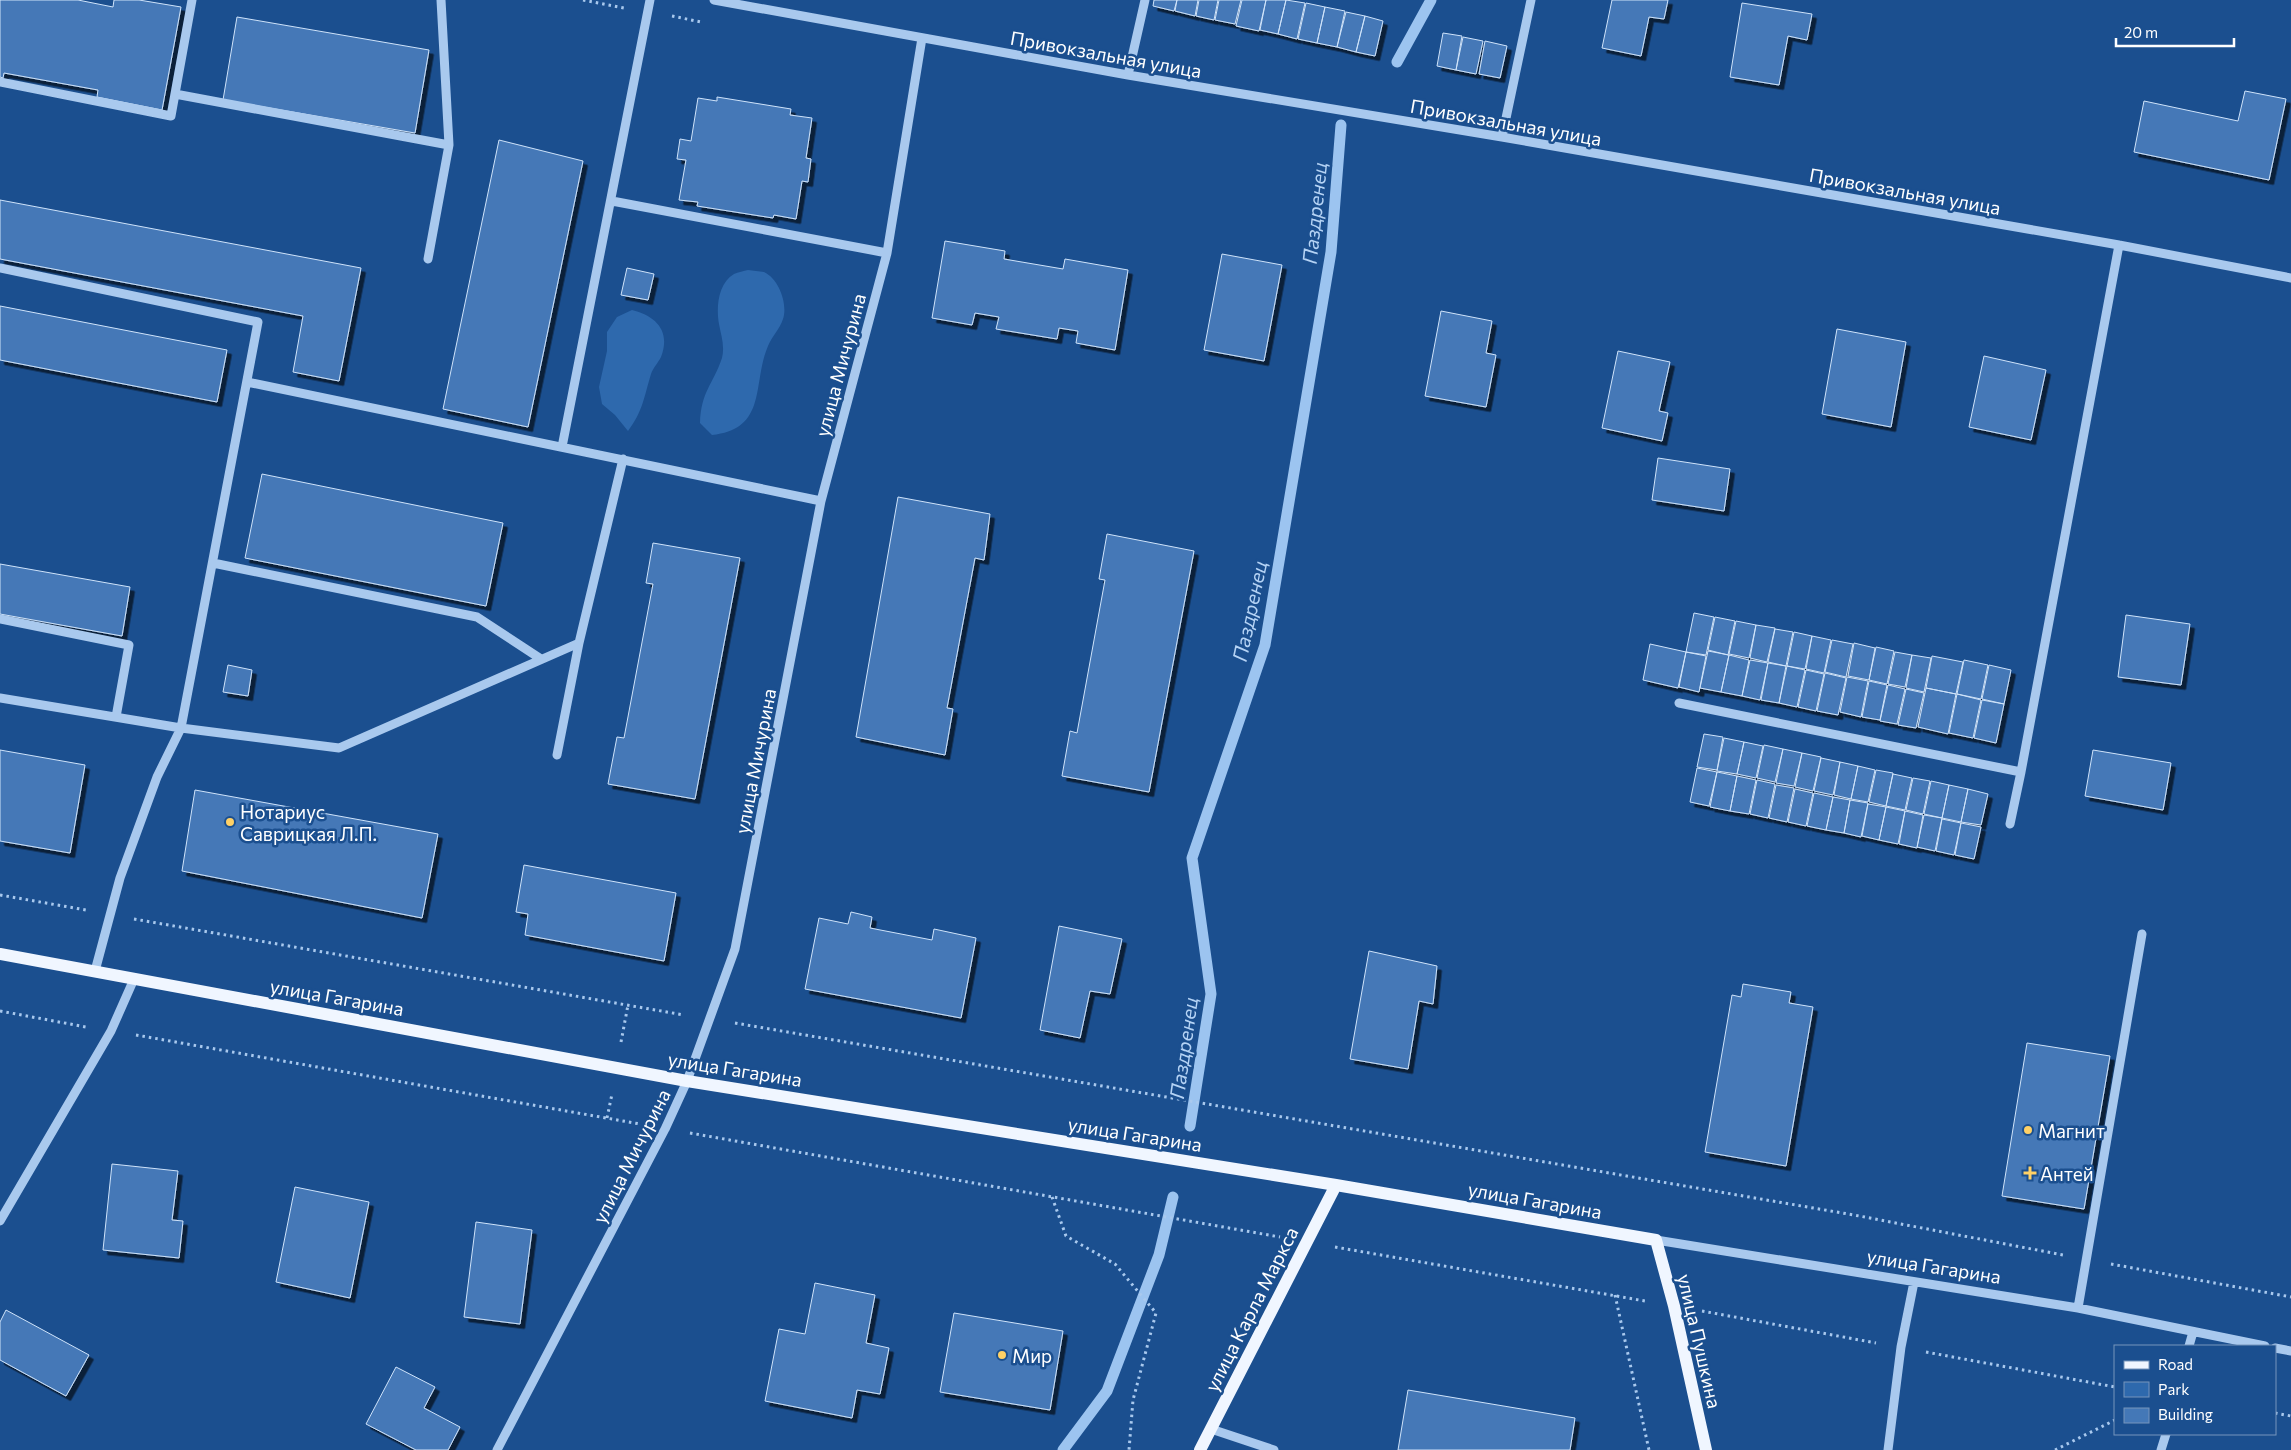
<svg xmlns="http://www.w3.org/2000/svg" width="2291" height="1450" font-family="Commissioner,sans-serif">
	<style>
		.green { fill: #2e69ad }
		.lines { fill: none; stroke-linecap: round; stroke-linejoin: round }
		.stream { stroke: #9cc4f0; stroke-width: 11 }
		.building { fill: #4478b7; stroke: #cfe3fa; filter: url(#shadow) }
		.path { stroke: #a9c9ee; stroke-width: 3; stroke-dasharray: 2.5 4; stroke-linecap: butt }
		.minor { stroke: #a9c9ee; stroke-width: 9 }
		.major { stroke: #f0f6ff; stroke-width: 12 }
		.poi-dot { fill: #ffd166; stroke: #1b4f8f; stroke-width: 2 }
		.labels { text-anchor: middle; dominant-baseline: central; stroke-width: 5; stroke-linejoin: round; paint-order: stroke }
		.street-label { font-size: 19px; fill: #fff; stroke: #1b4f8f }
		.poi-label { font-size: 19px; fill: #fff; stroke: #1b4f8f; text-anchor: start }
		.water-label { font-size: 20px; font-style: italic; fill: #b5d3f5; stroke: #1b4f8f }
	</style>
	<defs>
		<filter id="shadow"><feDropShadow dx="4.5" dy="4.5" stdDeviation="0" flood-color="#0009"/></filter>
	</defs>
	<rect width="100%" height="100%" fill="#1b4f8f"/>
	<path class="green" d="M 748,270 C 753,271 759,271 764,272 C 779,279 788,304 783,319 C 780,329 772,336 768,346 C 752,383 768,429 712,435 L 700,423 C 701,391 713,385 722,358 C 725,346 721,335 719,324 C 716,308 718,283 734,274 C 738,272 744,271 748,270 Z
		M 632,310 C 656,316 671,331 661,357 C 658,363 653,368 651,374 C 644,397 643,411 628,431 L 615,415 L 602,404 L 599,387 L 607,351 L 607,332 L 617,317 Z"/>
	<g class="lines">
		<path class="stream" d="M 1397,62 L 1431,0
			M 1190,1126 L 1211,994 L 1192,858 L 1265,645 L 1331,252 L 1341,125
			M 1063,1450 L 1107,1391 L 1159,1255 L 1173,1197"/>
	</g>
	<path class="building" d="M 0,0 L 78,0 L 113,7 L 114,0 L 139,0 L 181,7 L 162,110 L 97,97 L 98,90 L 4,73 L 3,78 L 0,77 Z
		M 1154,0 L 1177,0 L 1174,11 L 1153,6 Z
		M 1177,0 L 1198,0 L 1195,16 L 1175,11 Z
		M 1199,0 L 1218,0 L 1214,20 L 1196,16 Z
		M 1219,0 L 1241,0 L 1235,24 L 1215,20 Z
		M 1242,0 L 1266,0 L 1259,31 L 1236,26 Z
		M 1266,0 L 1286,0 L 1278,34 L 1260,30 Z
		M 1286,0 L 1305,3 L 1297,39 L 1278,34 Z
		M 1612,0 L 1668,0 L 1664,19 L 1649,17 L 1641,56 L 1602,48 Z
		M 1306,3 L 1325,7 L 1317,43 L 1298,39 Z
		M 1742,3 L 1812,14 L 1807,40 L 1788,36 L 1779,85 L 1730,77 Z
		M 1325,7 L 1345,11 L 1337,47 L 1317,43 Z
		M 1346,12 L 1365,16 L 1356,52 L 1337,47 Z
		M 1365,16 L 1383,21 L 1375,56 L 1356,52 Z
		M 237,17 L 429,50 L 415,133 L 223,100 Z
		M 1443,33 L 1462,36 L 1456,70 L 1437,66 Z
		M 1463,37 L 1483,41 L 1476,74 L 1456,70 Z
		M 1485,41 L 1507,46 L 1500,78 L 1479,74 Z
		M 2245,91 L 2286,99 L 2269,180 L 2134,152 L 2144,101 L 2238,121 Z
		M 717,97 L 791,109 L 790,115 L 812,118 L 806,158 L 811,159 L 808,182 L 802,181 L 796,219 L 774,215 L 773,218 L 697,206 L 698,202 L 679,200 L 686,160 L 677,159 L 680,139 L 691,141 L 698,98 L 717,101 Z
		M 499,140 L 583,161 L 528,427 L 443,409 Z
		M 0,200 L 361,268 L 339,381 L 293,372 L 303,316 L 0,259 Z
		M 945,241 L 1005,251 L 1004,259 L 1063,269 L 1065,259 L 1128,270 L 1115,350 L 1076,343 L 1078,331 L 1059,328 L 1057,339 L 996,329 L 999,317 L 975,313 L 972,325 L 932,318 Z
		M 1222,254 L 1282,265 L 1264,361 L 1204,350 Z
		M 627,268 L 654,274 L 648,300 L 621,295 Z
		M 0,306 L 227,350 L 217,402 L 0,360 Z
		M 1441,311 L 1492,321 L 1486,353 L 1496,355 L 1486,407 L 1425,396 Z
		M 1837,329 L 1906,342 L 1891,427 L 1822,414 Z
		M 1618,351 L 1670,362 L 1659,411 L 1668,413 L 1662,441 L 1602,428 Z
		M 1984,356 L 2046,370 L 2031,440 L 1969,427 Z
		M 1658,458 L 1730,469 L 1724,511 L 1652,500 Z
		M 262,474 L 503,523 L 486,606 L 245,558 Z
		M 898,497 L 990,514 L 984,560 L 975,558 L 947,708 L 953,709 L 945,755 L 856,737 Z
		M 1107,534 L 1194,551 L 1149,792 L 1062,776 L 1070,731 L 1077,733 L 1105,580 L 1099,579 Z
		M 653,543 L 740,558 L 695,799 L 608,784 L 617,737 L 624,738 L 653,584 L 646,583 Z
		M 0,564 L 130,587 L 122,636 L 0,614 Z
		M 1694,613 L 1714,617 L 1706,655 L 1686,652 Z
		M 2126,615 L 2190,624 L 2181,685 L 2118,677 Z
		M 1715,617 L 1735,621 L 1728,655 L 1708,650 Z
		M 1736,621 L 1756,625 L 1749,658 L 1729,654 Z
		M 1756,625 L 1775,628 L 1767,662 L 1750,658 Z
		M 1775,629 L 1793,632 L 1786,666 L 1768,662 Z
		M 1794,632 L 1812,636 L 1805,669 L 1787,666 Z
		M 1812,636 L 1831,640 L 1824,673 L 1806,669 Z
		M 1832,640 L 1853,644 L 1846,677 L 1825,672 Z
		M 1854,643 L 1875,648 L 1869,680 L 1848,676 Z
		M 1650,644 L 1686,652 L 1678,688 L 1643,680 Z
		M 1876,647 L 1894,651 L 1887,684 L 1869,680 Z
		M 1708,651 L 1729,655 L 1721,692 L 1700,688 Z
		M 1686,652 L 1706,656 L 1699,692 L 1679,687 Z
		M 1895,652 L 1912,655 L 1905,687 L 1888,684 Z
		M 1729,655 L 1749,660 L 1742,696 L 1721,692 Z
		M 1912,655 L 1931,658 L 1924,692 L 1906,688 Z
		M 1932,656 L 1963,662 L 1956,694 L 1926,688 Z
		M 1750,660 L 1768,663 L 1760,700 L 1742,696 Z
		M 1964,660 L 1988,665 L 1981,699 L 1957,694 Z
		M 1768,663 L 1786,666 L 1779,703 L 1761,700 Z
		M 228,665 L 252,670 L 248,696 L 223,692 Z
		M 1989,665 L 2011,670 L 2004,704 L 1982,699 Z
		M 1787,666 L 1805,670 L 1797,707 L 1779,703 Z
		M 1806,670 L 1824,674 L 1816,711 L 1798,707 Z
		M 1825,673 L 1846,678 L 1838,715 L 1817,711 Z
		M 1847,677 L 1868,681 L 1861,717 L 1840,712 Z
		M 1869,681 L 1887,685 L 1880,720 L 1862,717 Z
		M 1888,685 L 1905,689 L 1897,724 L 1880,721 Z
		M 1926,688 L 1956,694 L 1948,734 L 1918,727 Z
		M 1906,689 L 1924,693 L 1916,728 L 1898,725 Z
		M 1957,694 L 1981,700 L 1973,738 L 1949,733 Z
		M 1982,700 L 2004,704 L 1996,743 L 1974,738 Z
		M 1704,734 L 1723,737 L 1717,770 L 1697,767 Z
		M 1724,738 L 1744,742 L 1737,774 L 1717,771 Z
		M 1744,742 L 1763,746 L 1756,778 L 1737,774 Z
		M 1764,745 L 1783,749 L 1775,782 L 1757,778 Z
		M 1783,749 L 1802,753 L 1794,786 L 1776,783 Z
		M 0,750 L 85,765 L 70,853 L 0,841 Z
		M 2093,750 L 2171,763 L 2163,810 L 2085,796 Z
		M 1802,753 L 1821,757 L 1813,791 L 1795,787 Z
		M 1821,758 L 1840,762 L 1833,795 L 1814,791 Z
		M 1840,762 L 1858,766 L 1851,799 L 1834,795 Z
		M 1858,766 L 1875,770 L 1868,802 L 1851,799 Z
		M 1697,768 L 1717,772 L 1709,806 L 1690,802 Z
		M 1876,770 L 1893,773 L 1886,806 L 1869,802 Z
		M 1717,772 L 1737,776 L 1730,811 L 1710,807 Z
		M 1893,774 L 1912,778 L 1905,810 L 1886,806 Z
		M 1737,776 L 1756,780 L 1749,814 L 1730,811 Z
		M 1913,778 L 1930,781 L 1923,814 L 1906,810 Z
		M 1757,780 L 1775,784 L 1768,818 L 1750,814 Z
		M 1931,781 L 1949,785 L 1942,818 L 1924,814 Z
		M 1776,785 L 1794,788 L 1787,822 L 1769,818 Z
		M 1949,785 L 1968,789 L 1961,822 L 1942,818 Z
		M 1795,789 L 1813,793 L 1806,826 L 1788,822 Z
		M 1968,789 L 1988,794 L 1981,825 L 1961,822 Z
		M 195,790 L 438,834 L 422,918 L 182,871 Z
		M 1814,793 L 1833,797 L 1826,830 L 1807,826 Z
		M 1833,797 L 1850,800 L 1844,833 L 1826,830 Z
		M 1850,800 L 1868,803 L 1861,837 L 1844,833 Z
		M 1868,804 L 1886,807 L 1879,840 L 1862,836 Z
		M 1886,807 L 1905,811 L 1898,844 L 1879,840 Z
		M 1905,811 L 1923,815 L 1917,848 L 1899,844 Z
		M 1924,815 L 1942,818 L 1935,851 L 1917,847 Z
		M 1942,819 L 1961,823 L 1954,855 L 1936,851 Z
		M 1961,823 L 1981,827 L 1974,859 L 1955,855 Z
		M 524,865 L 676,893 L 664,961 L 525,935 L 528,914 L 516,912 Z
		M 851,912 L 872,917 L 870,928 L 932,940 L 934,929 L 976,938 L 961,1018 L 805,989 L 819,918 L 848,924 Z
		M 1059,926 L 1122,939 L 1110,994 L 1090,991 L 1080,1038 L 1040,1030 Z
		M 1369,951 L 1437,966 L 1433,1004 L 1419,1001 L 1408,1069 L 1350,1059 Z
		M 1743,984 L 1791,992 L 1789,1003 L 1813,1007 L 1786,1166 L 1705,1152 L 1732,995 L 1741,997 Z
		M 2027,1043 L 2110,1056 L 2084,1209 L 2002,1196 Z
		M 112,1164 L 178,1171 L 172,1220 L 183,1221 L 179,1258 L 103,1250 Z
		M 295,1187 L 369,1202 L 350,1298 L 276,1282 Z
		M 476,1222 L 532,1230 L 520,1324 L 464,1317 Z
		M 815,1283 L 875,1295 L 866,1343 L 889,1348 L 880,1394 L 857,1390 L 852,1418 L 765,1401 L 779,1329 L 805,1334 Z
		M 6,1310 L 89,1355 L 66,1396 L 0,1360 L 0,1322 Z
		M 954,1313 L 1063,1331 L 1050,1410 L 940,1392 Z
		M 396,1367 L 435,1387 L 424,1408 L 460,1427 L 448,1450 L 416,1450 L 366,1424 Z
		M 1408,1390 L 1575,1418 L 1570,1450 L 1398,1450 Z"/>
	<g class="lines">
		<path class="path" d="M 583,0 L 624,8
			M 672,16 L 701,22
			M 0,895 L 86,910
			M 134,919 L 684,1015
			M 0,1011 L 86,1027
			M 735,1023 L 1854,1215 L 2063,1255
			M 136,1035 L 640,1124
			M 621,1042 L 628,1005
			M 607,1118 L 612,1094
			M 690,1133 L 1280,1237
			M 1052,1197 L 1066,1236 L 1115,1264 L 1156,1313 L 1133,1400 L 1129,1450
			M 1335,1247 L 1645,1301
			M 2111,1264 L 2291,1297
			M 1615,1295 L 1649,1450
			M 1702,1311 L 1876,1343
			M 1926,1352 L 2115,1387
			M 2275,1413 L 2291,1416
			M 2055,1450 L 2115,1420"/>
		<path class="minor" d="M 714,0 L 1128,75 L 1502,137 L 2119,245 L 2291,278
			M 1128,75 L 1145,0
			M 0,82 L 171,116 L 192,0
			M 175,94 L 449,145 L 441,0
			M 1502,137 L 1531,0
			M 612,201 L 887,253
			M 428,259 L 449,145
			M 0,268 L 258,322 L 181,728 L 157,777 L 120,878 L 95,971
			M 247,382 L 821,501
			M 562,447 L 650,0
			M 213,563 L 477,617 L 541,659
			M 0,619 L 129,645 L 116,717
			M 0,698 L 181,728 L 339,748 L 579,643 L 623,459
			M 1679,703 L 2021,772
			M 557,755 L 579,643
			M 2010,824 L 2021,772 L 2119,245
			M 0,1221 L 111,1031 L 134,979
			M 1656,1240 L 2078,1308 L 2265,1346
			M 2078,1308 L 2142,934
			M 2189,1346 L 2193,1332
			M 2275,1348 L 2291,1351
			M 1211,1429 L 1274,1450
			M 497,1450 L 665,1129 L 687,1081 L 735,949 L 821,501 L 887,253 L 922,38
			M 1888,1450 L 1901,1347 L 1914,1282
			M 2161,1450 L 2166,1434"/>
		<path class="major" d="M 0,954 L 687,1081 L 1336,1185 L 1656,1240 L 1674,1306 L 1706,1450
			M 1200,1450 L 1336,1185"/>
	</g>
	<g class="poi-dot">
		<circle cx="230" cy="822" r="5"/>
		<circle cx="2028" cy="1130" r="5"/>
		<path d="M2027.5 1165.5h5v5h5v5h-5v5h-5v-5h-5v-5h5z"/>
		<circle cx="1002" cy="1355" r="5"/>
	</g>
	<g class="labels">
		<g class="street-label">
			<text transform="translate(1106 54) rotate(10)">Привокзальная улица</text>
			<text transform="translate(1506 122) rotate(10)">Привокзальная улица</text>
			<text transform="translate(1905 191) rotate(10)">Привокзальная улица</text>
			<text transform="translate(840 365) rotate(-75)">улица Мичурина</text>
			<text transform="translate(755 761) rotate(-79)">улица Мичурина</text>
			<text transform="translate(337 997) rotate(10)">улица Гагарина</text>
			<text transform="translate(735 1069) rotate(9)">улица Гагарина</text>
			<text transform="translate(1135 1134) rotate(9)">улица Гагарина</text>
			<text transform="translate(631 1156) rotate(-63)">улица Мичурина</text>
			<text transform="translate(1535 1200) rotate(10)">улица Гагарина</text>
			<text transform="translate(1934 1266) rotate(9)">улица Гагарина</text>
			<text transform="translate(1251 1309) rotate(-63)">улица Карла Маркса</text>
			<text transform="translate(1700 1341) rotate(77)">улица Пушкина</text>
		</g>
		<g class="poi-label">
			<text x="240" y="811">Нотариус<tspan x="240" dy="22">Саврицкая Л.П.</tspan></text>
			<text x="2038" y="1130">Магнит</text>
			<text x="2040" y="1173">Антей</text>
			<text x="1012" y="1355">Мир</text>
		</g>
		<g class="water-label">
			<text transform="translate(1314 213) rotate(-84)">Паздренец</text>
			<text transform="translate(1249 611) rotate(-78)">Паздренец</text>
			<text transform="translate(1183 1048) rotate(-82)">Паздренец</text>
		</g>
	</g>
	<rect x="2114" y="1345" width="162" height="90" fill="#1b4f8f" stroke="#7695bc"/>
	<rect x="2124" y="1361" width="25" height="8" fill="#f0f6ff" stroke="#7695bc"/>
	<text x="2158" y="1370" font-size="15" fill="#ffffff">Road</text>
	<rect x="2124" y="1382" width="25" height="15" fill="#2e69ad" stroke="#7695bc"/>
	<text x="2158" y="1395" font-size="15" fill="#ffffff">Park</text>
	<rect x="2124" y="1408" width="25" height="15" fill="#4478b7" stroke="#7695bc"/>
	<text x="2158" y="1420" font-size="15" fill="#ffffff">Building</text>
	<path d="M2116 38v8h118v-8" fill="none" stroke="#ffffff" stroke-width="2.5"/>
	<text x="2124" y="38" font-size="15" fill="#ffffff" stroke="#1b4f8f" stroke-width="4" paint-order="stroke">20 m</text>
</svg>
